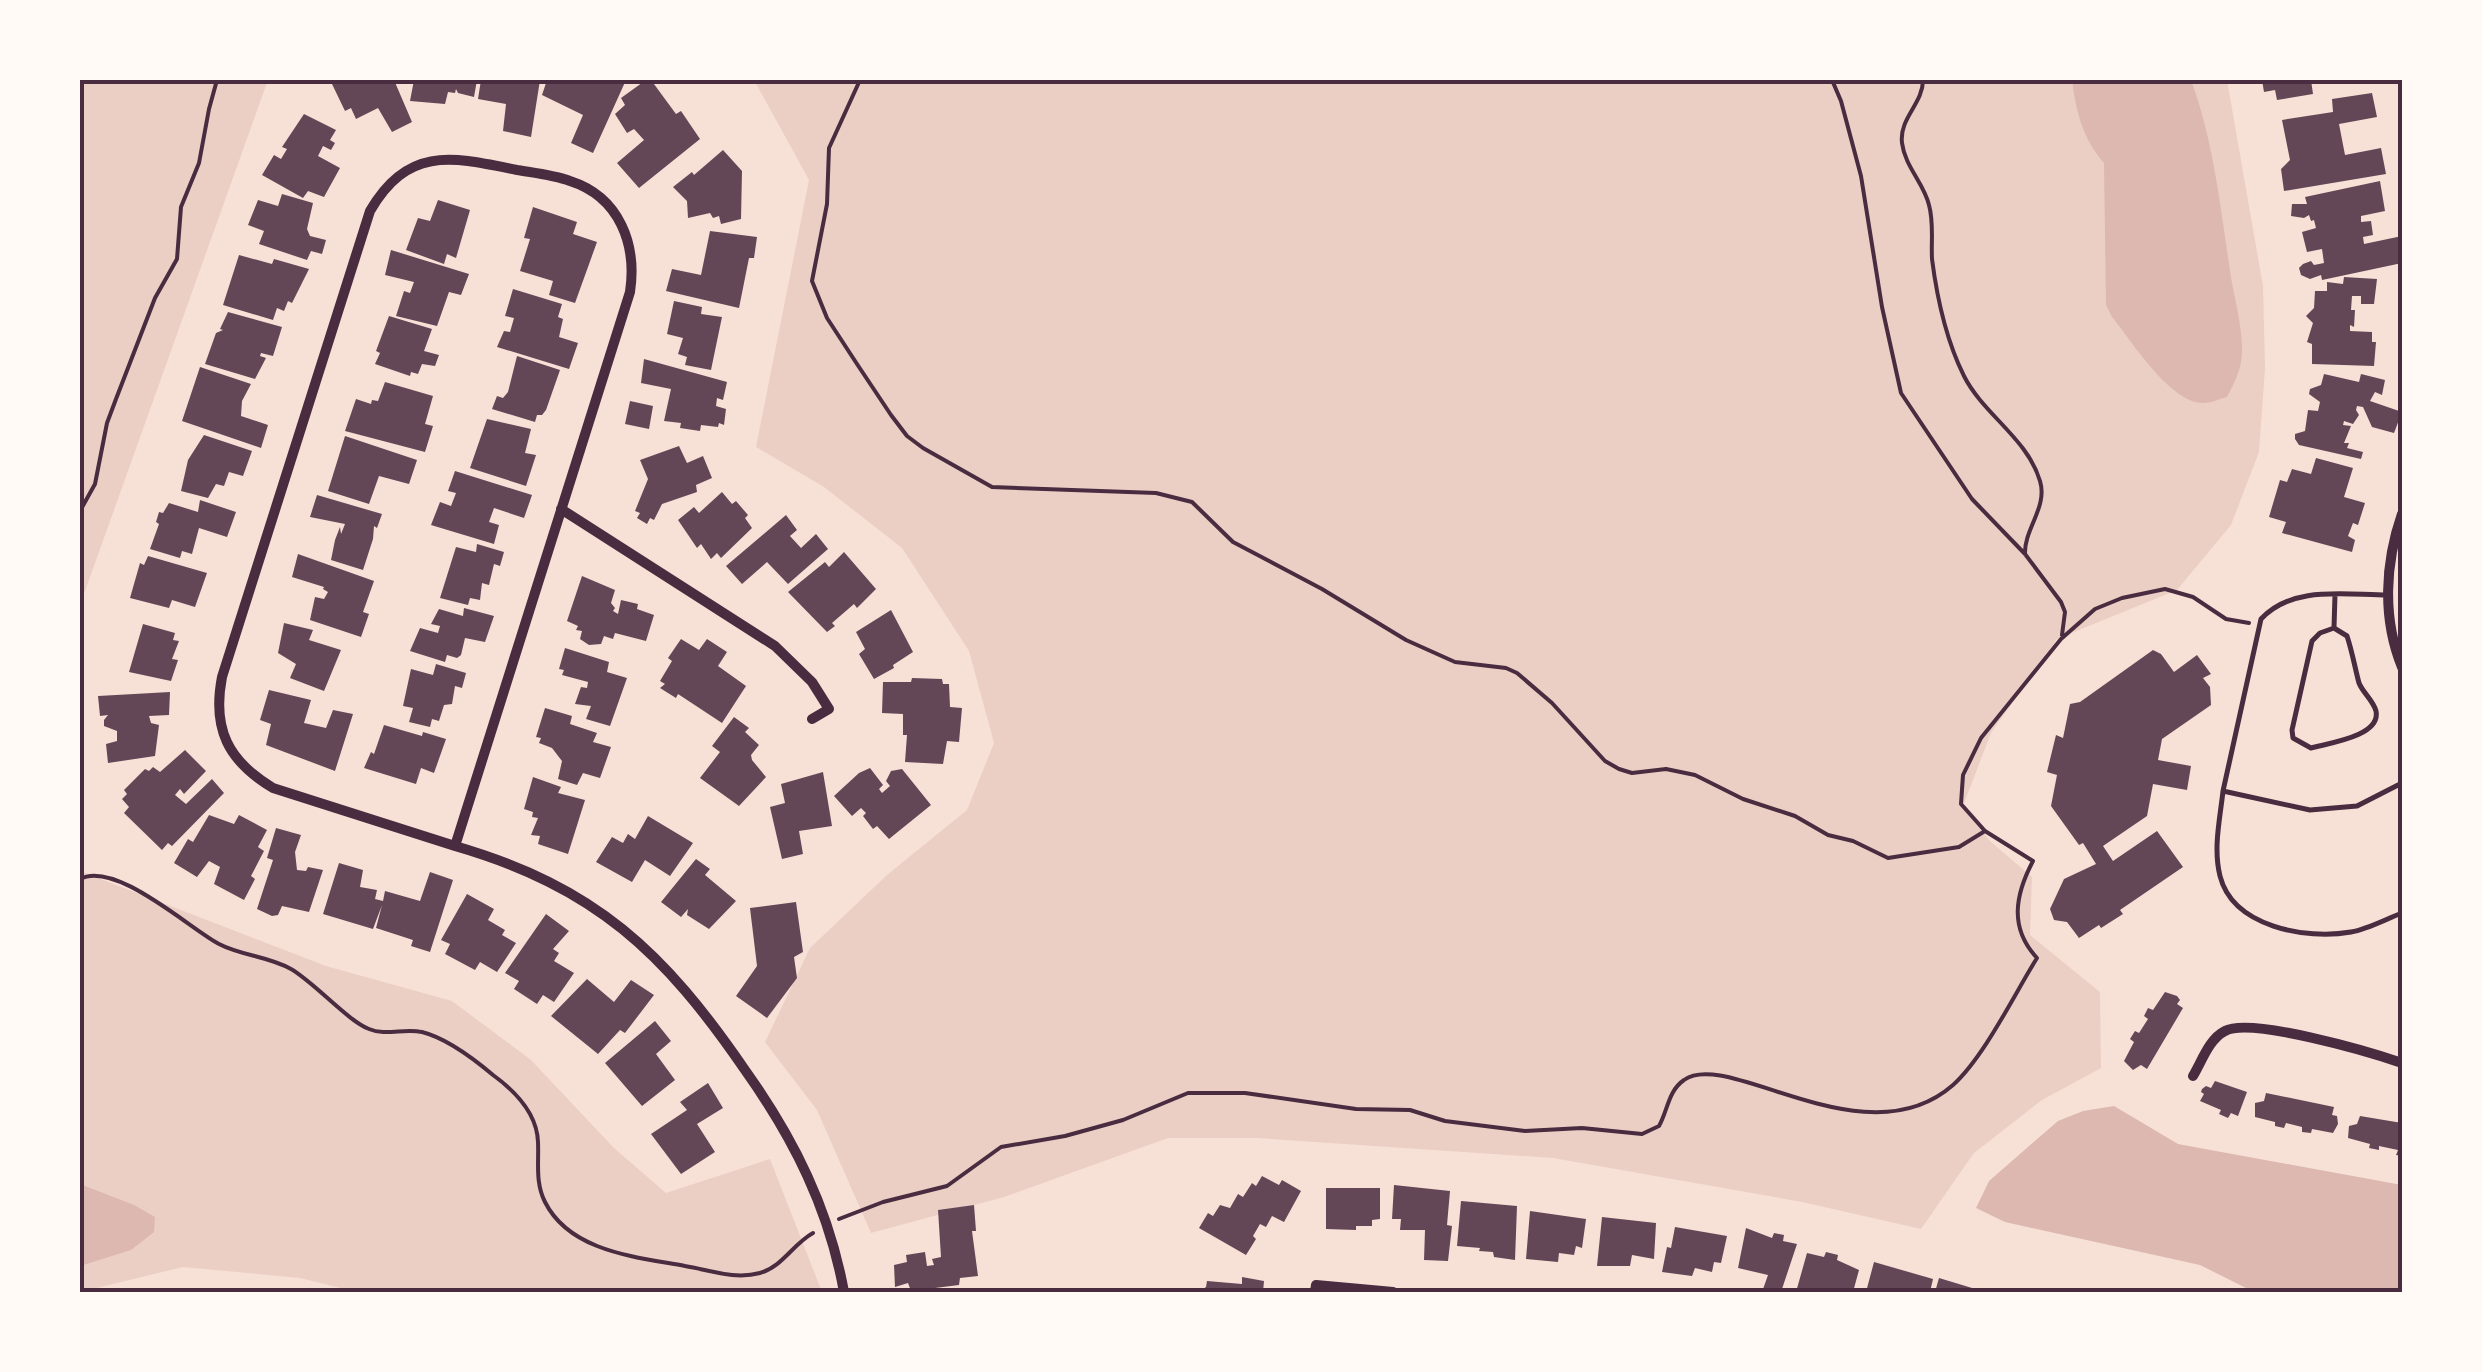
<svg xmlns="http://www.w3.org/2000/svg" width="2482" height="1372" font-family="'Fira Sans',sans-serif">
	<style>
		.green { fill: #ebcfc5 }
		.water { fill: #dcb8b0 }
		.building { fill: #644757 }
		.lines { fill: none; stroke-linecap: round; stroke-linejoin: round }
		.path { stroke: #4a2c40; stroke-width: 4 }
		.service { stroke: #4a2c40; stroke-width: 5 }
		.minor { stroke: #4a2c40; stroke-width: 10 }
		.neatline { fill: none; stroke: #4a2c40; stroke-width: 4 }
	</style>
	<rect width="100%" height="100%" fill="#f7e1d7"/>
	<path class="green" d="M 80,80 L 268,80 L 80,605 Z
		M 754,80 L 2227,80 L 2263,286 L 2265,368 L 2259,452 L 2231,525 L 2177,590 L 2057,639 L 1991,733 L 1963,806 L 1990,841 L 2032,877 L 2030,935 L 2100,992 L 2101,1068 L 2042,1100 L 1974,1153 L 1921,1229 L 1802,1202 L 1553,1158 L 1257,1138 L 1168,1138 L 1004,1197 L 871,1233 L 817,1110 L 765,1042 L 810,948 L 887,875 L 967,810 L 994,743 L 969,651 L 902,548 L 824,487 L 756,447 L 809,180 Z
		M 80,871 L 326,966 L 452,1001 L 531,1060 L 614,1148 L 666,1193 L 770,1159 L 822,1292 L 357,1292 L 300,1278 L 183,1267 L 80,1292 Z"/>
	<path class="water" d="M 2072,80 L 2191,80 C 2214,142 2221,212 2231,277 C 2235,301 2243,329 2242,354 C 2241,370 2234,384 2227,397 C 2220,399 2211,403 2203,403 C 2170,403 2131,340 2112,317 L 2106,305 L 2104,163 C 2083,139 2076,112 2072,80 Z
		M 2114,1106 L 2178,1144 L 2402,1185 L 2402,1292 L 2254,1292 L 2200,1265 L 2005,1222 L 1976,1208 L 1989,1181 L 2058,1121 L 2083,1111 Z
		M 80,1184 L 134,1205 L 155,1217 L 154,1232 L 131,1250 L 80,1266 Z"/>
	<path class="building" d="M 340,80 L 394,80 L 412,122 L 392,132 L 378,108 L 356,119 L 351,108 L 345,111 L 332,84 Z
		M 414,80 L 477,80 L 474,97 L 458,93 L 456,89 L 455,93 L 448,92 L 445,104 L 410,101 Z
		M 481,80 L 540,80 L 531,137 L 503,131 L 506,104 L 478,99 Z
		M 547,80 L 626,80 L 593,153 L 571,143 L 583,115 L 542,95 Z
		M 646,80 L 651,80 L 676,114 L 681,111 L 700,139 L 639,188 L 617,163 L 644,140 L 634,129 L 627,133 L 615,114 L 625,105 L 621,98 Z
		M 2262,80 L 2311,80 L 2313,94 L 2277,100 L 2275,90 L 2264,92 Z
		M 2372,93 L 2377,117 L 2339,124 L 2345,155 L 2381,148 L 2386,174 L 2284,191 L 2281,169 L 2290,160 L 2282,120 L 2333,112 L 2332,99 Z
		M 304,114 L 336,130 L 330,140 L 335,143 L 331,150 L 323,146 L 318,156 L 340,168 L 324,197 L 308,191 L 303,198 L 262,175 L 274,155 L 281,159 L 287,149 L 282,147 Z
		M 723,150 L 742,171 L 741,219 L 721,224 L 719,216 L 713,218 L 710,213 L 688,218 L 687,201 L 673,187 L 692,172 L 694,175 Z
		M 2380,181 L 2385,211 L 2361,216 L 2361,222 L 2371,221 L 2373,235 L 2363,237 L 2364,244 L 2402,236 L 2402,263 L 2322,280 L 2321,275 L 2310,279 L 2301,275 L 2299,268 L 2303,264 L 2311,261 L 2314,265 L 2324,263 L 2322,249 L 2307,252 L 2302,232 L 2316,228 L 2314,220 L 2311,221 L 2309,215 L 2304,218 L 2291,216 L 2292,204 L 2307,204 L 2305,197 Z
		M 282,194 L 313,203 L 307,229 L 310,236 L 326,240 L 322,254 L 311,251 L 307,260 L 259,244 L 264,231 L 248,225 L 258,200 L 278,206 Z
		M 438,200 L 470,210 L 456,258 L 447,254 L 444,264 L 406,250 L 418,218 L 430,221 Z
		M 533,207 L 577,222 L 573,234 L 597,242 L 575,303 L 549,295 L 553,281 L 520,271 L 530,239 L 524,238 Z
		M 710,231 L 757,237 L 754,258 L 749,258 L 739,308 L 666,291 L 672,269 L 701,275 Z
		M 391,250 L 469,274 L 461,295 L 449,292 L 437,326 L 396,316 L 404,291 L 410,293 L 414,282 L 385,275 Z
		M 239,255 L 272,264 L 274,259 L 309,269 L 292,303 L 288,301 L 284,311 L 277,308 L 273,320 L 223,305 Z
		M 2344,277 L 2377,279 L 2374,304 L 2361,304 L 2361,296 L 2352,296 L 2351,310 L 2355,310 L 2354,327 L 2350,325 L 2350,331 L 2372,332 L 2372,342 L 2376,342 L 2374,366 L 2312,364 L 2312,344 L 2307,342 L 2313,323 L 2306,316 L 2314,308 L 2315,291 L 2327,291 L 2327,282 L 2343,284 Z
		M 513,289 L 562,304 L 558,317 L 563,319 L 559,337 L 578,343 L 569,369 L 497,347 L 504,331 L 510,332 L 514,318 L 505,316 Z
		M 674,301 L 702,307 L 701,314 L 722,317 L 711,370 L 685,365 L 687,357 L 678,354 L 683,338 L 667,334 Z
		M 228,312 L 282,327 L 273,356 L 261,353 L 260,356 L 266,358 L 255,379 L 205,364 L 216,333 L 223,330 L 220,329 Z
		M 389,316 L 432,329 L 424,351 L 439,355 L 435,366 L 422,364 L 418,374 L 411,372 L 410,376 L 375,364 L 380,353 L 376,351 Z
		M 517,356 L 560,370 L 546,410 L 542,415 L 537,415 L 535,422 L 492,409 L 497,396 L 503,398 L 508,392 Z
		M 644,359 L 727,382 L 723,400 L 717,398 L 716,406 L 726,409 L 724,425 L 719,423 L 718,427 L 701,425 L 700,431 L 680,428 L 681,423 L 664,421 L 671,389 L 641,383 Z
		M 200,367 L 251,384 L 242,401 L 241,416 L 268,425 L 261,448 L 182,421 Z
		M 2324,374 L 2359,382 L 2361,374 L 2385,380 L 2382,395 L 2375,392 L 2370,401 L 2402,412 L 2394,433 L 2372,427 L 2363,407 L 2357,406 L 2356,410 L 2359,415 L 2353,424 L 2344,421 L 2343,425 L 2351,426 L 2344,443 L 2349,443 L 2347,448 L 2363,452 L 2361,459 L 2299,445 L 2295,439 L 2295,434 L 2305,431 L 2308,410 L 2318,411 L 2320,402 L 2309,394 L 2310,389 L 2321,385 Z
		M 385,382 L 433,396 L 425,424 L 433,426 L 425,452 L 345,431 L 356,399 L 371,404 L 372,400 L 378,401 Z
		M 630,401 L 653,406 L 649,429 L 625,424 Z
		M 487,419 L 531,429 L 525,453 L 536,455 L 526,486 L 470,468 Z
		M 204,435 L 252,451 L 243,476 L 229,472 L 224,486 L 216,484 L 208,498 L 181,491 L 188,460 Z
		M 345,436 L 417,460 L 409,484 L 379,476 L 369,504 L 328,491 Z
		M 679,446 L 687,463 L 703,456 L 712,478 L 696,485 L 697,492 L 662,504 L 654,520 L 650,518 L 647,524 L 637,518 L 640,513 L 635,511 L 648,479 L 640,460 Z
		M 2316,458 L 2353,468 L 2344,497 L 2365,503 L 2358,525 L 2353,523 L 2348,536 L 2355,540 L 2352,552 L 2282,533 L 2286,522 L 2269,517 L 2280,480 L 2287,482 L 2292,469 L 2311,474 Z
		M 455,471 L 532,495 L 524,518 L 494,508 L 489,522 L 499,525 L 494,544 L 431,525 L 440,502 L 451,506 L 456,493 L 448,491 Z
		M 722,492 L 732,504 L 736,501 L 748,515 L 745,518 L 752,528 L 721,558 L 717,553 L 711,559 L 701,544 L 697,548 L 678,520 L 694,507 L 699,513 Z
		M 317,495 L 382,514 L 377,528 L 374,526 L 373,539 L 363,570 L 331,560 L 335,540 L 340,527 L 341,534 L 345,524 L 310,517 Z
		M 200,500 L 236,512 L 227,537 L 199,528 L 192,554 L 182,551 L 180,558 L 150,549 L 159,524 L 156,522 L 159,512 L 163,513 L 169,503 L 198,512 Z
		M 786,515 L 797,530 L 790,536 L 801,548 L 816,534 L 828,549 L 788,584 L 767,562 L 742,584 L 726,566 Z
		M 477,544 L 504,552 L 500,566 L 494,564 L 489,585 L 482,583 L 480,600 L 470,598 L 468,605 L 440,598 L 456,547 L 476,552 Z
		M 844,552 L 876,589 L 857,608 L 854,604 L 832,623 L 835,626 L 827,632 L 788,592 L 825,562 L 829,567 Z
		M 298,554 L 374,581 L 363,612 L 369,614 L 361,637 L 310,620 L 315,597 L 324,599 L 328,592 L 323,589 L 324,587 L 292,577 Z
		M 148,556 L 207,573 L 195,607 L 172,600 L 169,608 L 130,598 L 140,563 L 144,565 Z
		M 582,576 L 615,590 L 611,603 L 615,608 L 613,611 L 618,614 L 621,600 L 638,604 L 637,609 L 654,615 L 646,641 L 615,633 L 613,639 L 604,636 L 601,644 L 589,645 L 580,639 L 582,631 L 576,630 L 578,626 L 567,621 Z
		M 464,608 L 494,616 L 485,642 L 465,638 L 461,655 L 457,658 L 447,655 L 445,662 L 410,651 L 420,628 L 438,633 L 440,626 L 431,624 L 439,609 L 463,616 Z
		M 891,610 L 913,652 L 893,665 L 894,668 L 874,679 L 859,654 L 865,649 L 856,632 Z
		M 284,623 L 313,630 L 309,640 L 341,650 L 324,691 L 290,678 L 296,664 L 278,653 Z
		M 143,624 L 175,633 L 173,640 L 179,641 L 172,659 L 178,660 L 171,681 L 129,672 Z
		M 681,639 L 699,650 L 707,639 L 727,652 L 718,666 L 746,686 L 722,723 L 678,694 L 676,698 L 660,688 L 665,684 L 660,681 L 672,661 L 668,658 Z
		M 565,648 L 609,662 L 607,672 L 627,678 L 610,726 L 586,719 L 591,706 L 575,704 L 581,687 L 587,688 L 588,682 L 562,675 L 564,670 L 559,669 Z
		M 2153,650 L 2161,654 L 2174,672 L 2197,655 L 2211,674 L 2203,678 L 2210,687 L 2211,705 L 2162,739 L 2158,760 L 2191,766 L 2187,790 L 2153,784 L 2147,816 L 2103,846 L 2113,861 L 2157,831 L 2183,867 L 2120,910 L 2123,914 L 2101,928 L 2099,925 L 2079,938 L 2067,922 L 2054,920 L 2050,909 L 2064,879 L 2096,864 L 2083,843 L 2079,845 L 2051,806 L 2057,775 L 2047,772 L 2056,735 L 2063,738 L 2070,704 L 2080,702 Z
		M 436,664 L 466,673 L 462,688 L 455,686 L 452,704 L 444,705 L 439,721 L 432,719 L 430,727 L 409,722 L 413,708 L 403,706 L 411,669 L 433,675 Z
		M 912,678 L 942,679 L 943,684 L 949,684 L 950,707 L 962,708 L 959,742 L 947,741 L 943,764 L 905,762 L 907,735 L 903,735 L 903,714 L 882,713 L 883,682 L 911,682 Z
		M 269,690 L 311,700 L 304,723 L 326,728 L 333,710 L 353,714 L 335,771 L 266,745 L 271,724 L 260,720 Z
		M 170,692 L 169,715 L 149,716 L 151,723 L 159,725 L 155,756 L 108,763 L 106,744 L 117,741 L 117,731 L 104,726 L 104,720 L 108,715 L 100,716 L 98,696 Z
		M 545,708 L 572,716 L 570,724 L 597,733 L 593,742 L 611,747 L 600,778 L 583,773 L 577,785 L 558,779 L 562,761 L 552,748 L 539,743 L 541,738 L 536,737 Z
		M 734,717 L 749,728 L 745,732 L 759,745 L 751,755 L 752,760 L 766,777 L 739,806 L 700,778 L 720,752 L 712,746 Z
		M 384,725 L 422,736 L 423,732 L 446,739 L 434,773 L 421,768 L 416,784 L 364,768 L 371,752 L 374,754 Z
		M 185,750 L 206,771 L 184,794 L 180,789 L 175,795 L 186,804 L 212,779 L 224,793 L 172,846 L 168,843 L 162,850 L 124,813 L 129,807 L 122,799 L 127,794 L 124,790 L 145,769 L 149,771 L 153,767 L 160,772 Z
		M 870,768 L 883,785 L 879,789 L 882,793 L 890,786 L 886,781 L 891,771 L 902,769 L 931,805 L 889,839 L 877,826 L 873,829 L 863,816 L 866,813 L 861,808 L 852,816 L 834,796 L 859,773 Z
		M 823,772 L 832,826 L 799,831 L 803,854 L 782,859 L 770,807 L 785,803 L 781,784 Z
		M 533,777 L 561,787 L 558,793 L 585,800 L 568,854 L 538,844 L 540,836 L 531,835 L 538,818 L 532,817 L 533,812 L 524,809 Z
		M 209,815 L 234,824 L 239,815 L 267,830 L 258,847 L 264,851 L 251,876 L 255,879 L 244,900 L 214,884 L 220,867 L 209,861 L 197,877 L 174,863 L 188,839 L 193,842 Z
		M 648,816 L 693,843 L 670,876 L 645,860 L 632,882 L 596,862 L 612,837 L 623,843 L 628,834 L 635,839 Z
		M 276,828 L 301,835 L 295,852 L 297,870 L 306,871 L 308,867 L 323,870 L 309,912 L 282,906 L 278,915 L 272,916 L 257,909 L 273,860 L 267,858 Z
		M 696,859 L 710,869 L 705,875 L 736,901 L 709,929 L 687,915 L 688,909 L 681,917 L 661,902 Z
		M 339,863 L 363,870 L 360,887 L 377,890 L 375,899 L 383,901 L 385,891 L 420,901 L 430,872 L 453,880 L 430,952 L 411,946 L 413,940 L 376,928 L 382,905 L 373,929 L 323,914 Z
		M 467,894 L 494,909 L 488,920 L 505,930 L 502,935 L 516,943 L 497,972 L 480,962 L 475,970 L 445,954 L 450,944 L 441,940 Z
		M 796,902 L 803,952 L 794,957 L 797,978 L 767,1018 L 736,996 L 757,966 L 750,908 Z
		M 546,914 L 569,931 L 553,949 L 559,953 L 554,961 L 574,973 L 554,1002 L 543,995 L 537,1004 L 514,989 L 519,981 L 505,973 Z
		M 587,979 L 614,1002 L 631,980 L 654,995 L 625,1033 L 620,1030 L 598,1054 L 551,1016 Z
		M 2165,992 L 2177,996 L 2180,1000 L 2177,1004 L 2183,1008 L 2147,1069 L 2141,1065 L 2133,1070 L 2124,1061 L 2134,1042 L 2130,1039 L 2135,1031 L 2139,1033 L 2148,1019 L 2144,1016 L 2148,1008 L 2153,1010 Z
		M 655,1021 L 671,1041 L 656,1054 L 675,1080 L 642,1106 L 605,1063 Z
		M 2215,1081 L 2247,1092 L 2238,1116 L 2231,1113 L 2228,1118 L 2219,1114 L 2221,1110 L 2200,1101 L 2204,1094 L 2201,1092 L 2202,1089 L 2206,1086 L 2211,1088 Z
		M 708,1083 L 723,1108 L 697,1124 L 715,1152 L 681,1174 L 651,1134 L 687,1110 L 680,1102 Z
		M 2266,1093 L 2334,1107 L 2332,1115 L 2337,1116 L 2338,1124 L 2333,1133 L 2312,1129 L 2311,1133 L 2302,1132 L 2302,1127 L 2286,1123 L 2284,1128 L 2275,1126 L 2275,1122 L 2255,1117 L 2255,1103 L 2264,1101 Z
		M 2360,1116 L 2402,1123 L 2402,1156 L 2396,1155 L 2398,1150 L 2379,1146 L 2379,1150 L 2369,1148 L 2370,1144 L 2348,1138 L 2349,1126 L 2357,1124 Z
		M 1262,1176 L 1279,1185 L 1282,1180 L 1301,1191 L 1284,1222 L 1272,1216 L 1266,1227 L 1260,1224 L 1253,1236 L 1256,1239 L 1246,1255 L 1199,1228 L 1208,1213 L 1213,1216 L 1220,1205 L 1230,1208 L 1238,1194 L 1243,1197 L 1252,1183 L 1256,1186 Z
		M 1394,1185 L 1450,1191 L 1447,1225 L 1452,1226 L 1448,1261 L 1424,1260 L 1425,1230 L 1400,1230 L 1401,1219 L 1392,1219 Z
		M 1326,1188 L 1380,1188 L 1380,1219 L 1372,1220 L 1372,1226 L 1356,1226 L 1356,1230 L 1326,1229 Z
		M 1461,1201 L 1517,1206 L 1515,1260 L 1494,1257 L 1493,1252 L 1479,1251 L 1480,1248 L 1457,1246 Z
		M 974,1205 L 976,1231 L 972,1231 L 978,1276 L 960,1278 L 959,1285 L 911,1291 L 908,1283 L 895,1287 L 894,1265 L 907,1262 L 906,1255 L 925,1252 L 927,1266 L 934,1265 L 932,1259 L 941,1257 L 938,1210 Z
		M 1530,1211 L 1586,1219 L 1582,1248 L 1576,1246 L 1574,1255 L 1559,1253 L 1558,1262 L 1526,1259 Z
		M 1602,1217 L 1656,1223 L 1654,1259 L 1632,1255 L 1630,1266 L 1597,1266 Z
		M 1675,1227 L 1727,1236 L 1721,1263 L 1714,1262 L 1712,1272 L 1695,1268 L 1692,1276 L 1662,1272 L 1667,1247 L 1671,1248 Z
		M 1746,1228 L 1772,1238 L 1774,1233 L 1784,1235 L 1783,1241 L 1797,1244 L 1781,1292 L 1762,1292 L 1768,1275 L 1738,1268 Z
		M 1826,1252 L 1838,1255 L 1837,1260 L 1859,1270 L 1853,1292 L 1796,1292 L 1807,1253 L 1824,1257 Z
		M 1874,1262 L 1933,1279 L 1930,1292 L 1866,1292 Z
		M 1242,1277 L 1264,1281 L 1263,1292 L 1199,1292 L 1206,1287 L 1207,1281 L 1242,1284 Z
		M 1939,1278 L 1982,1291 L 1982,1292 L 1935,1292 Z"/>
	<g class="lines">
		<path class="path" d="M 860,80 L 829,148 L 827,204 L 812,281 L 827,318 L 857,364 L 891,415 L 907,436 L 923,448 L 992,487 L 1156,493 L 1192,502 L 1233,542 L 1322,589 L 1406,640 L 1455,662 L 1506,668 L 1517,673 L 1552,703 L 1605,761 L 1619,769 L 1632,773 L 1666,769 L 1695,775 L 1743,799 L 1795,816 L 1828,835 L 1853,841 L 1888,858 L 1959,847 L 1985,831
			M 1832,80 L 1841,101 L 1861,176 L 1882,307 L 1901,393 L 1972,499 L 2025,554 L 2061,602 L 2065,612 L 2062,635
			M 1923,80 C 1923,104 1899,118 1902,143 C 1905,167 1924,183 1929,205 C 1934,223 1931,241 1932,259 C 1937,298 1946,340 1964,376 C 1983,414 2028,439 2040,481 C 2048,507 2024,529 2025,554
			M 80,511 L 95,484 L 107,423 L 116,399 L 155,298 L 177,259 L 181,207 L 199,163 L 209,109 L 217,80
			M 80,879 C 115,860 189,928 219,944 C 242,956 268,956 291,969 C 315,983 348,1021 369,1029 C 385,1036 405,1028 422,1032 C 446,1038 474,1059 493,1075 C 515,1091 537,1113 538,1142 C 539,1163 535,1182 545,1202 C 570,1252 637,1257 685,1266 C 710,1270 734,1280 760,1273 C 782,1267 793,1244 813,1233
			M 839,1219 L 883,1202 L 947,1186 L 1001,1147 L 1065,1136 L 1123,1120 L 1188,1093 L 1245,1093 L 1356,1109 L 1410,1110 L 1445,1121 L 1525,1131 L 1582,1128 L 1642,1134 L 1659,1126 C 1668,1110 1668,1091 1684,1080 C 1728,1048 1865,1162 1953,1085 C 1984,1057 2014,995 2037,958 C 2009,928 2015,895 2033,861 L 1985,831 L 1961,804 L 1963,775 L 1981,738 L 2061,639 L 2095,609 L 2122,598 L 2165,589 L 2193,597 L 2226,619 L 2249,623"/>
		<path class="service" d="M 2334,627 L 2335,595
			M 2334,628 L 2347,636 C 2352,651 2355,668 2359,683 C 2363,693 2373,700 2376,711 C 2381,736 2329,743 2311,748 L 2293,738 L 2292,730 L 2312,641 L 2320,633 Z
			M 2402,783 L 2357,806 L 2310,810 L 2223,791 C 2220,819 2213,848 2220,876 C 2233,927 2306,940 2351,932 C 2368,929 2386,919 2402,913
			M 2223,791 L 2261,619 C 2293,585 2344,595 2388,595"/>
		<path class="minor" d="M 561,509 L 775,646 L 812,682 L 829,709 L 812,719
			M 2402,514 C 2385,563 2382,618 2402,667
			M 455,846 L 630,292 C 637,245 620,197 570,181 C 554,175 535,173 517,170 C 453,157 408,145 370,211 L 222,677 C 212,729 228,761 273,788 L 455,846 C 596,887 664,952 745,1070 C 794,1139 829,1209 844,1292
			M 2193,1076 C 2202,1061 2209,1039 2225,1031 C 2251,1017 2370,1052 2402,1063
			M 1315,1292 L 1316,1285 L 1393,1292"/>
	</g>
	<rect width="2482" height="1372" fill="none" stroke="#fffaf5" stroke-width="165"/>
	<rect x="82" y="82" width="2318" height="1208" class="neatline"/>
</svg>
